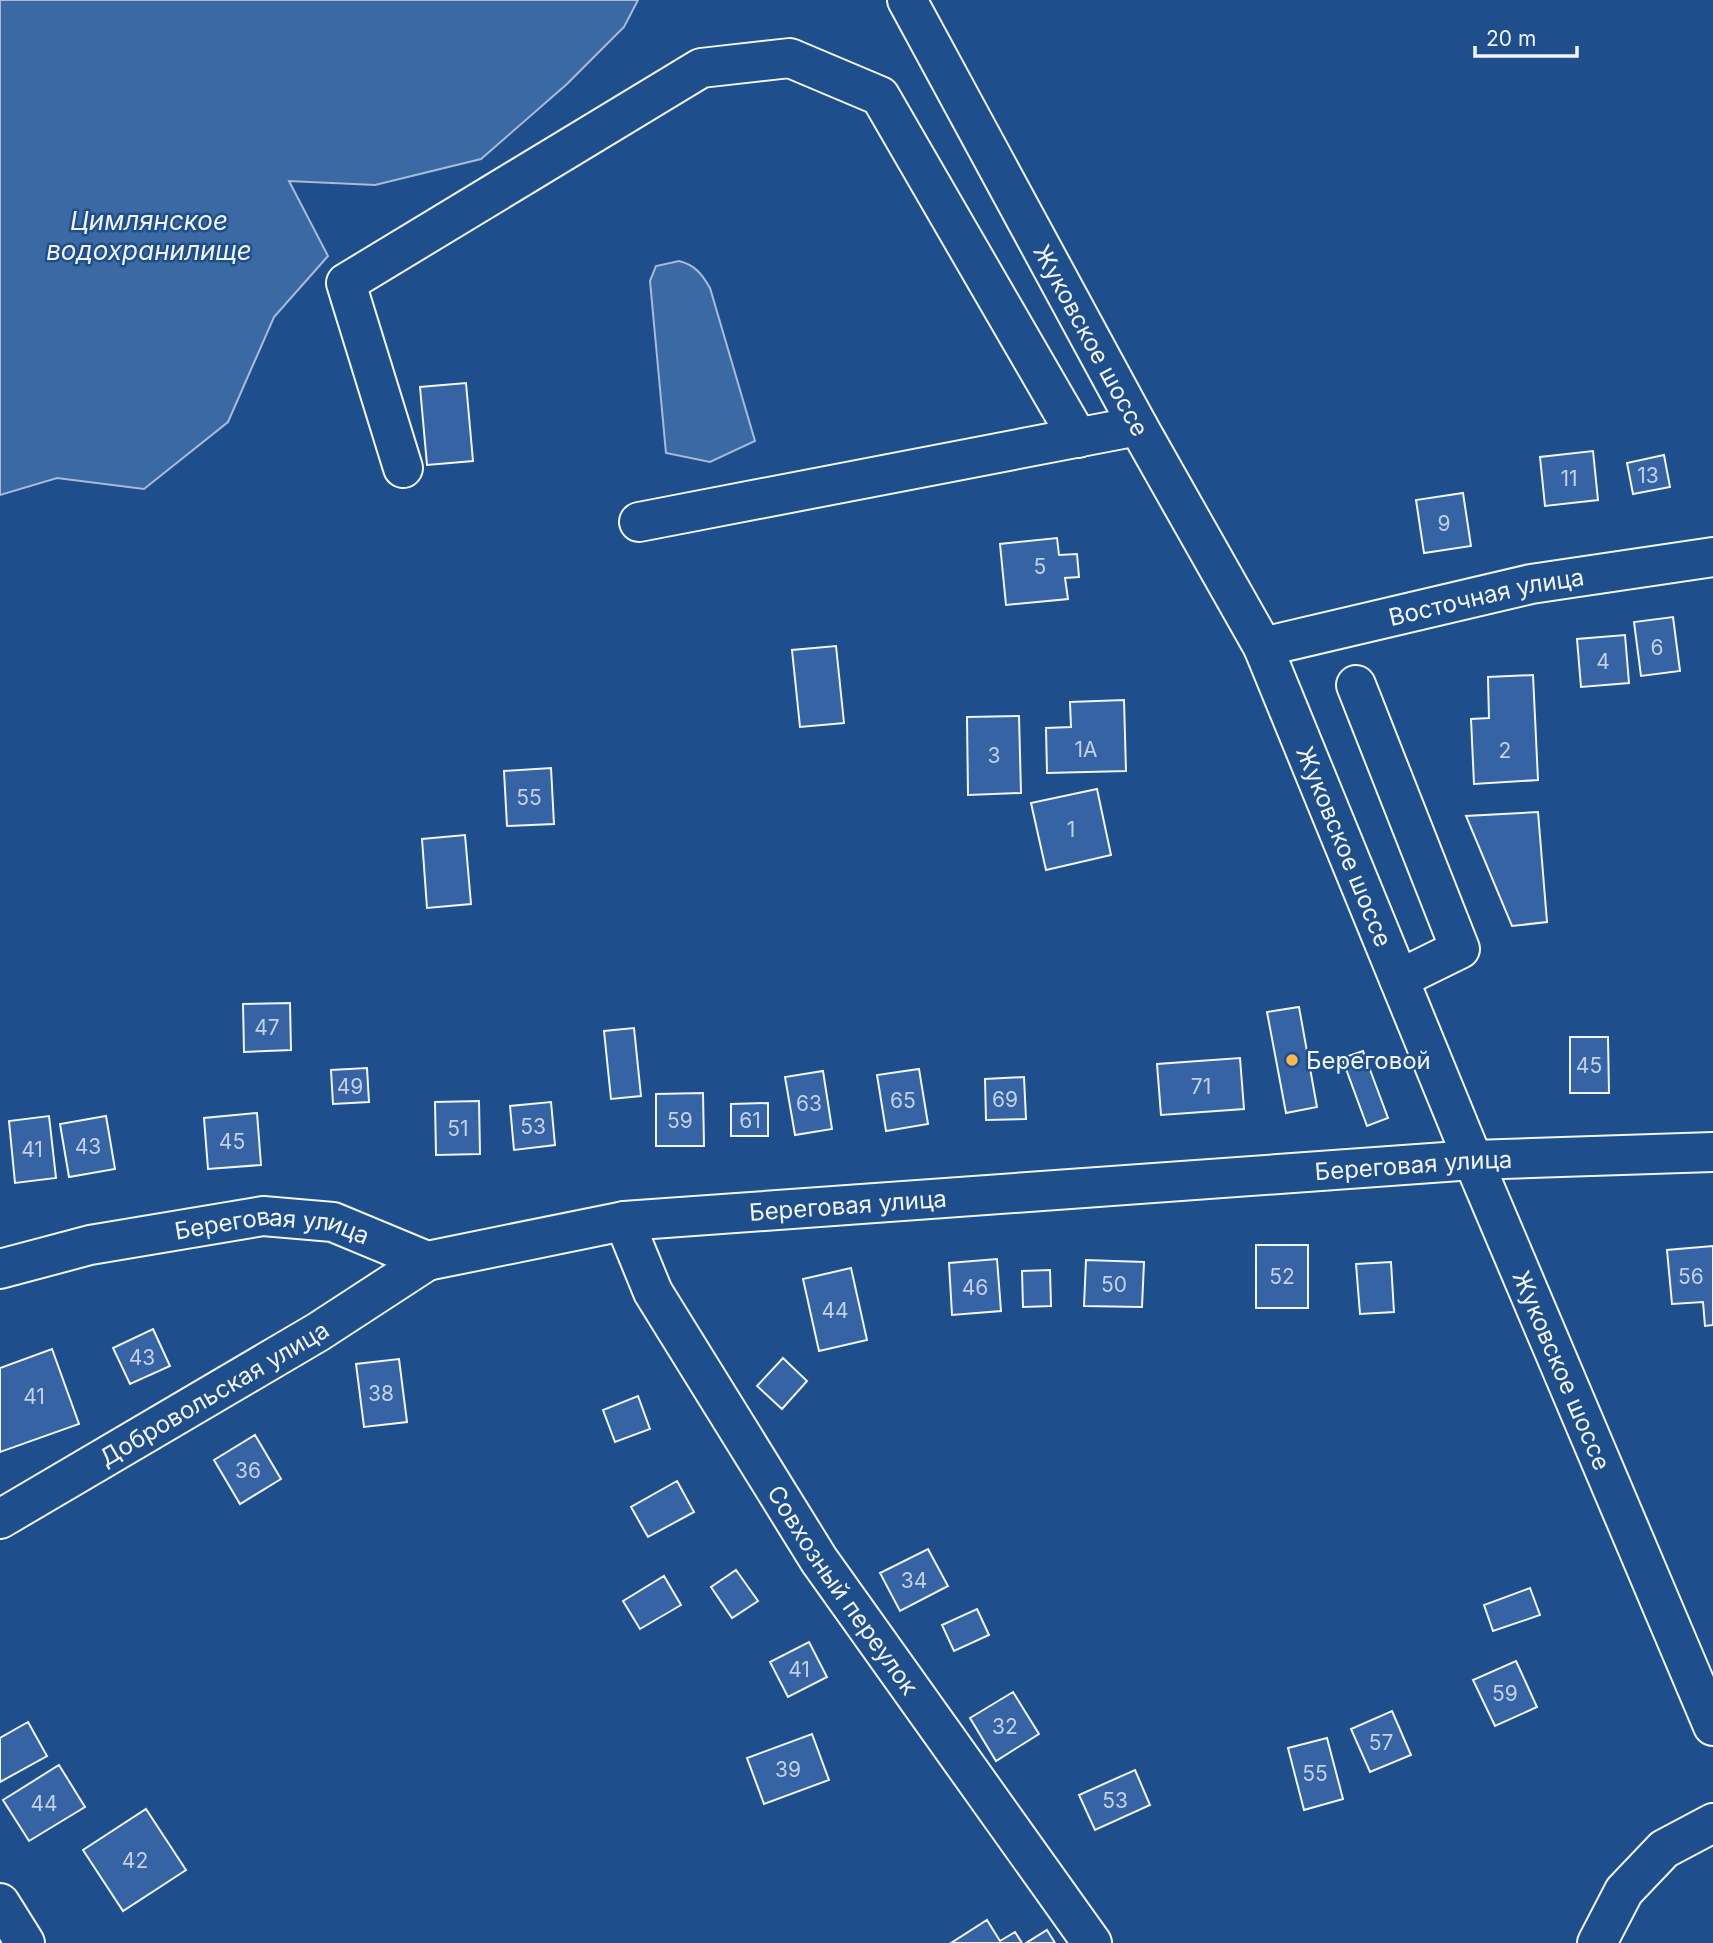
<svg xmlns="http://www.w3.org/2000/svg" width="1713" height="1943" font-family="Inter,sans-serif">
	<style>
		.water { fill: #3b69a3; stroke: #a8bbd7; stroke-width: 2 }
		.building { fill: #3563a3; stroke: #f2f6ff; stroke-width: 2 }
		.lines { fill: none; stroke-linecap: round; stroke-linejoin: round }
		.minor-casing { stroke: #f2f6ff; stroke-width: 42 }
		.major-casing { stroke: #f2f6ff; stroke-width: 42 }
		.minor { stroke: #1f4e8c; stroke-width: 38 }
		.major { stroke: #1f4e8c; stroke-width: 38 }
		.poi-dot { fill: #ffb74d; stroke: #1f4e8c; stroke-width: 2.5 }
		.labels { text-anchor: middle; dominant-baseline: central; stroke-width: 5; stroke-linejoin: round; paint-order: stroke }
		.number-label { font-size: 21px; fill: #c3d1e8 }
		.street-label { font-size: 24px; fill: #f2f6ff; stroke: #1f4e8c }
		.poi-label { font-size: 24px; fill: #f2f6ff; stroke: #1f4e8c; text-anchor: start }
		.water-label { font-size: 26px; font-style: italic; fill: #f2f6ff; stroke: #1f4e8c }
	</style>
	<rect width="100%" height="100%" fill="#1f4e8c"/>
	<path class="water" d="M 0,0 L 638,0 L 624,27 L 567,84 L 481,159 L 375,185 L 289,181 L 328,256 L 274,317 L 228,422 L 144,489 L 57,478 L 0,495 Z
		M 679,261 C 695,265 702,274 710,288 L 755,441 L 710,462 L 666,453 L 650,281 L 656,266 Z"/>
	<path class="building" d="M 466,383 L 473,461 L 427,465 L 420,387 Z
		M 1593,451 L 1598,500 L 1545,506 L 1540,457 Z
		M 1664,455 L 1670,487 L 1633,494 L 1627,463 Z
		M 1463,493 L 1471,546 L 1424,553 L 1416,500 Z
		M 1057,538 L 1059,555 L 1077,554 L 1079,577 L 1065,578 L 1068,599 L 1006,605 L 1000,544 Z
		M 1673,617 L 1680,671 L 1641,676 L 1634,622 Z
		M 1625,635 L 1629,683 L 1581,687 L 1577,639 Z
		M 836,646 L 844,723 L 800,727 L 792,650 Z
		M 1533,675 L 1538,780 L 1474,784 L 1471,719 L 1489,718 L 1488,677 Z
		M 1124,700 L 1126,771 L 1047,773 L 1046,728 L 1071,727 L 1070,702 Z
		M 1019,716 L 1021,793 L 968,795 L 967,717 Z
		M 551,768 L 554,824 L 507,826 L 504,771 Z
		M 1097,789 L 1111,855 L 1046,870 L 1031,803 Z
		M 1538,812 L 1547,922 L 1512,926 L 1466,816 Z
		M 465,835 L 471,904 L 427,908 L 422,839 Z
		M 290,1003 L 291,1050 L 244,1052 L 243,1004 Z
		M 1299,1007 L 1317,1107 L 1286,1113 L 1267,1012 Z
		M 634,1028 L 641,1096 L 611,1099 L 604,1031 Z
		M 1570,1037 L 1608,1037 L 1609,1093 L 1570,1093 Z
		M 1363,1051 L 1388,1118 L 1367,1126 L 1342,1058 Z
		M 1240,1058 L 1244,1109 L 1161,1115 L 1157,1064 Z
		M 367,1068 L 369,1102 L 333,1104 L 331,1070 Z
		M 919,1069 L 928,1124 L 886,1131 L 877,1075 Z
		M 823,1071 L 832,1129 L 795,1135 L 785,1077 Z
		M 1024,1077 L 1026,1119 L 986,1120 L 985,1079 Z
		M 703,1093 L 704,1146 L 656,1146 L 656,1094 Z
		M 479,1101 L 480,1154 L 436,1155 L 435,1102 Z
		M 551,1102 L 555,1145 L 514,1150 L 510,1106 Z
		M 768,1103 L 768,1136 L 731,1136 L 731,1104 Z
		M 257,1113 L 261,1165 L 208,1169 L 204,1118 Z
		M 49,1116 L 56,1178 L 15,1183 L 9,1121 Z
		M 106,1116 L 115,1169 L 69,1177 L 60,1124 Z
		M 1256,1245 L 1308,1245 L 1308,1308 L 1256,1308 Z
		M 1713,1246 L 1713,1325 L 1705,1326 L 1703,1302 L 1672,1304 L 1667,1250 Z
		M 997,1259 L 1001,1311 L 952,1315 L 949,1263 Z
		M 1086,1260 L 1144,1262 L 1142,1307 L 1084,1306 Z
		M 1391,1262 L 1394,1312 L 1360,1314 L 1356,1264 Z
		M 851,1268 L 867,1340 L 819,1351 L 803,1279 Z
		M 1050,1270 L 1051,1306 L 1023,1307 L 1022,1271 Z
		M 153,1329 L 170,1366 L 130,1384 L 113,1348 Z
		M 52,1349 L 79,1424 L 0,1452 L 0,1368 Z
		M 783,1358 L 807,1381 L 782,1409 L 757,1386 Z
		M 399,1359 L 407,1422 L 364,1427 L 356,1364 Z
		M 638,1396 L 650,1429 L 615,1442 L 603,1410 Z
		M 255,1435 L 281,1479 L 240,1504 L 214,1460 Z
		M 677,1481 L 694,1512 L 648,1537 L 631,1507 Z
		M 928,1549 L 948,1586 L 900,1611 L 880,1573 Z
		M 736,1570 L 758,1601 L 732,1618 L 711,1587 Z
		M 664,1576 L 681,1605 L 640,1629 L 623,1601 Z
		M 1530,1588 L 1540,1615 L 1493,1631 L 1484,1605 Z
		M 977,1609 L 989,1635 L 954,1651 L 942,1625 Z
		M 809,1642 L 827,1677 L 788,1697 L 770,1662 Z
		M 1516,1661 L 1537,1707 L 1495,1726 L 1473,1680 Z
		M 1013,1692 L 1039,1734 L 996,1761 L 970,1718 Z
		M 1392,1711 L 1411,1755 L 1370,1772 L 1351,1729 Z
		M 28,1722 L 47,1756 L 0,1782 L 0,1738 Z
		M 812,1734 L 829,1780 L 764,1804 L 747,1758 Z
		M 1327,1738 L 1343,1799 L 1304,1810 L 1288,1748 Z
		M 59,1765 L 85,1807 L 29,1841 L 3,1800 Z
		M 1135,1770 L 1150,1805 L 1095,1830 L 1079,1795 Z
		M 146,1809 L 186,1870 L 123,1911 L 83,1850 Z
		M 987,1920 L 1000,1941 L 1015,1932 L 1022,1943 L 951,1943 Z
		M 1047,1930 L 1055,1943 L 1026,1943 Z"/>
	<g class="lines">
		<defs>
			<g id="minor">
				<path d="M 403,468 L 346,283 L 701,68 L 790,58 L 880,96 L 1078,438"/>
				<path d="M 639,522 L 1138,426"/>
				<path id="s1" d="M 1263,647 L 1531,584 L 1713,557"/>
				<path d="M 1356,685 L 1460,949 L 1399,979"/>
				<path id="s2" d="M 624,1221 L 653,1292 L 819,1560 L 1092,1943"/>
				<path id="s3" d="M 0,1269 L 90,1245 L 263,1216 L 333,1222 L 427,1261 L 624,1221 L 1473,1160 L 1713,1152"/>
				<path id="s4" d="M 0,1519 L 318,1332 L 427,1261"/>
				<path d="M 0,1903 L 25,1943"/>
				<path d="M 1597,1943 L 1624,1891 L 1664,1849 L 1713,1823"/>
			</g>
			<g id="major">
				<path id="s5" d="M 907,0 L 1138,426 L 1263,647 L 1473,1160 L 1713,1726"/>
			</g>
		</defs>
		<use href="#minor" class="minor-casing"/>
		<use href="#major" class="major-casing"/>
		<use href="#minor" class="minor"/>
		<use href="#major" class="major"/>
	</g>
	<circle class="poi-dot" cx="1292" cy="1060" r="7"/>
	<g class="labels">
		<g class="number-label">
			<text x="1648" y="475">13</text>
			<text x="1569" y="478">11</text>
			<text x="1444" y="523">9</text>
			<text x="1040" y="566">5</text>
			<text x="1657" y="647">6</text>
			<text x="1603" y="661">4</text>
			<text x="1086" y="749">1А</text>
			<text x="1505" y="750">2</text>
			<text x="994" y="755">3</text>
			<text x="529" y="797">55</text>
			<text x="1071" y="829">1</text>
			<text x="267" y="1027">47</text>
			<text x="1589" y="1065">45</text>
			<text x="350" y="1086">49</text>
			<text x="1201" y="1086">71</text>
			<text x="1005" y="1099">69</text>
			<text x="903" y="1100">65</text>
			<text x="809" y="1103">63</text>
			<text x="680" y="1120">59</text>
			<text x="750" y="1120">61</text>
			<text x="533" y="1126">53</text>
			<text x="458" y="1128">51</text>
			<text x="232" y="1141">45</text>
			<text x="88" y="1146">43</text>
			<text x="32" y="1149">41</text>
			<text x="1282" y="1276">52</text>
			<text x="1691" y="1276">56</text>
			<text x="1114" y="1284">50</text>
			<text x="975" y="1287">46</text>
			<text x="835" y="1310">44</text>
			<text x="142" y="1357">43</text>
			<text x="381" y="1393">38</text>
			<text x="34" y="1396">41</text>
			<text x="248" y="1470">36</text>
			<text x="914" y="1580">34</text>
			<text x="799" y="1669">41</text>
			<text x="1505" y="1693">59</text>
			<text x="1005" y="1726">32</text>
			<text x="1381" y="1742">57</text>
			<text x="788" y="1769">39</text>
			<text x="1315" y="1773">55</text>
			<text x="1115" y="1800">53</text>
			<text x="44" y="1803">44</text>
			<text x="135" y="1860">42</text>
		</g>
		<g class="street-label">
			<text stroke="none"><textPath href="#s5" startOffset="387">Жуковское шоссе</textPath></text>
			<text stroke="none"><textPath href="#s1" startOffset="229">Восточная улица</textPath></text>
			<text stroke="none"><textPath href="#s5" startOffset="954">Жуковское шоссе</textPath></text>
			<text stroke="none"><textPath href="#s3" startOffset="1433">Береговая улица</textPath></text>
			<text stroke="none"><textPath href="#s3" startOffset="866">Береговая улица</textPath></text>
			<text stroke="none"><textPath href="#s3" startOffset="278">Береговая улица</textPath></text>
			<text stroke="none"><textPath href="#s5" startOffset="1521">Жуковское шоссе</textPath></text>
			<text stroke="none"><textPath href="#s4" startOffset="248">Добровольская улица</textPath></text>
			<text stroke="none"><textPath href="#s2" startOffset="430">Совхозный переулок</textPath></text>
		</g>
		<g class="poi-label">
			<text x="1306" y="1060">Береговой</text>
		</g>
		<g class="water-label">
			<text x="149" y="220">Цимлянское<tspan x="149" dy="30">водохранилище</tspan></text>
		</g>
	</g>
	<path d="M1475 46v10h102v-10" fill="none" stroke="#f2f6ff" stroke-width="3.5"/>
	<text x="1486" y="46" font-size="21" fill="#f2f6ff" stroke="#1f4e8c" stroke-width="5" paint-order="stroke">20 m</text>
</svg>
